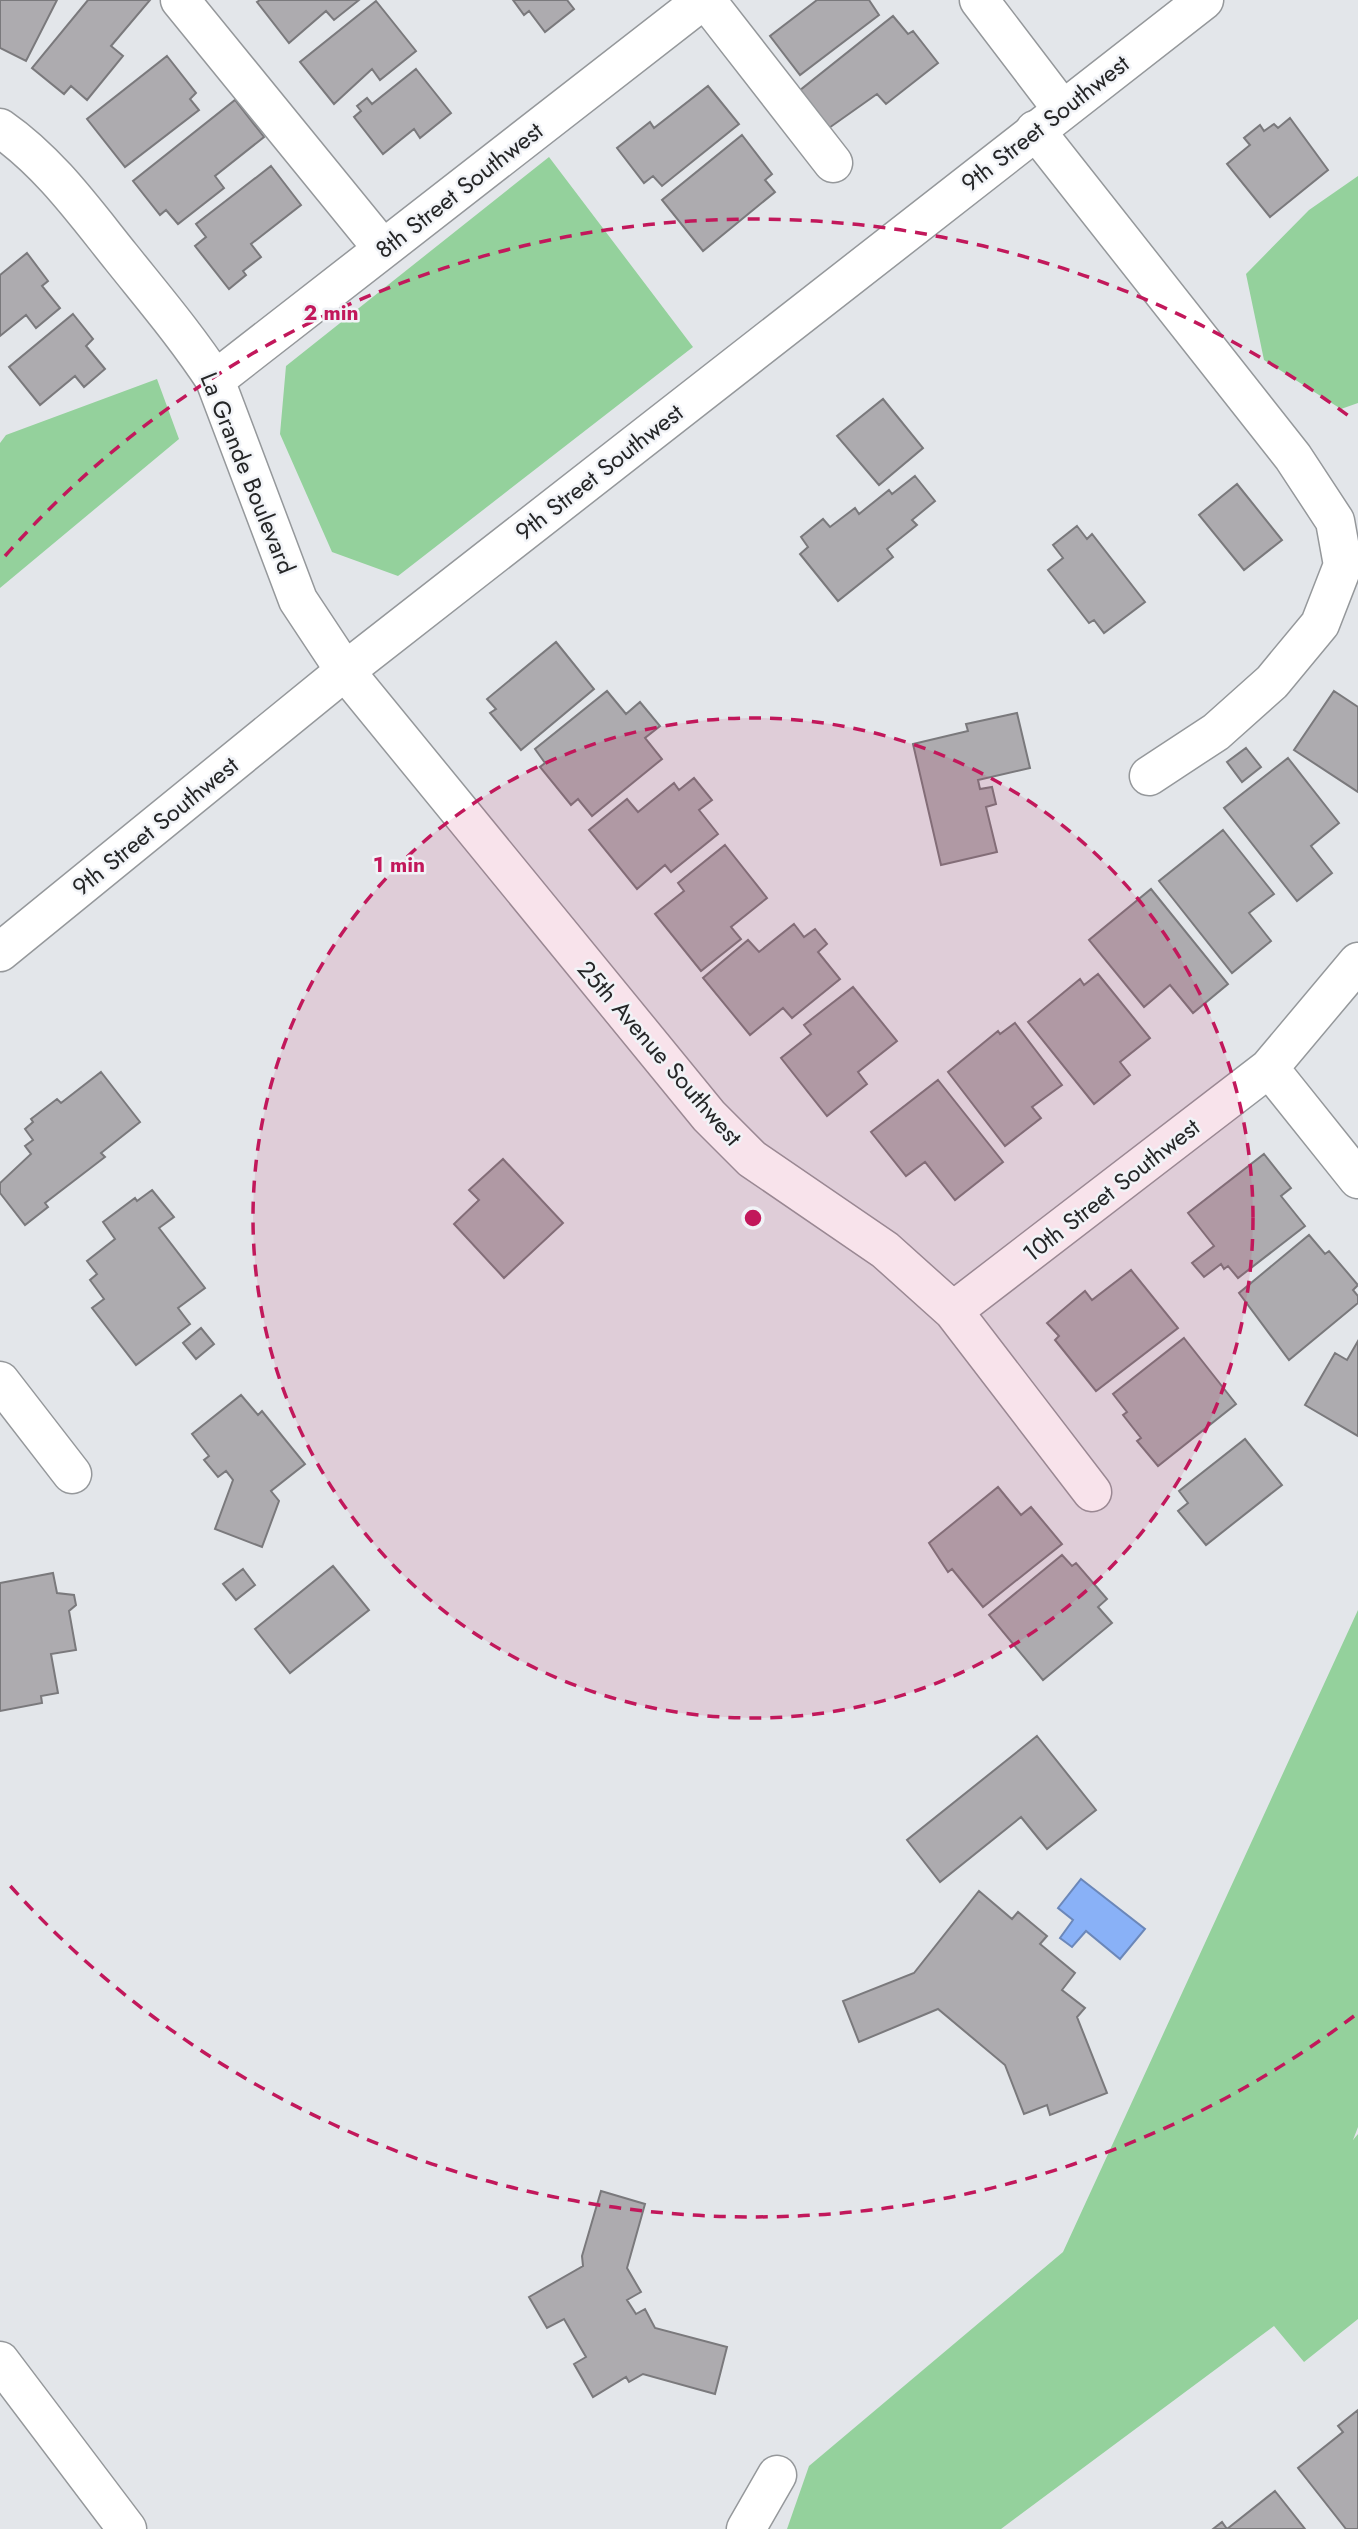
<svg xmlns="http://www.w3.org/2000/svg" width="1358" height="2529" font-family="Jost,sans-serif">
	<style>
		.green { fill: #94d19c }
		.water { fill: #89b1f7; stroke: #6b87b9; stroke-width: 2 }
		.building { fill: #adabaf; stroke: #7a797c; stroke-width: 2 }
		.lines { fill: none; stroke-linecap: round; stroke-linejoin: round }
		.minor-casing { stroke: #95989b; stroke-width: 41 }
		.major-casing { stroke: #95989b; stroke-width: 41 }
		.minor { stroke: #fff; stroke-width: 38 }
		.major { stroke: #fff; stroke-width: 38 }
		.ring { fill: none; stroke: #c2185b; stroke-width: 3.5; stroke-dasharray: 12 9 }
		.labels { text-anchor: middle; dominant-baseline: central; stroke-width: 5; stroke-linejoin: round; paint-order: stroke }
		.street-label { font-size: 24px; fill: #252627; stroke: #f1f3f7 }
		.centre { fill: #c2185b; stroke: #f1f3f7; stroke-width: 3.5 }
		.ring-label { font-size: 21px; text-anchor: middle; font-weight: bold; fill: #c2185b; stroke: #f1f3f7; stroke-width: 5; stroke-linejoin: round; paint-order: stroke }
	</style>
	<rect width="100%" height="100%" fill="#e3e6ea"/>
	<path class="green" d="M 549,157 L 693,347 L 398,576 L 332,552 L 280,434 L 286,366 Z
		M 1358,176 L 1358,403 L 1341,409 L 1264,360 L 1246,274 L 1309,210 Z
		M 157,379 L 179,439 L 0,588 L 0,443 L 6,435 Z
		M 1358,1610 L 1358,2127 L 1353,2140 L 1358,2134 L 1358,2319 L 1304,2362 L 1274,2326 L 1001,2529 L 787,2529 L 809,2466 L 1063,2252 Z"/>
	<path class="water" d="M 1081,1879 L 1145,1929 L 1120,1959 L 1086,1931 L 1072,1947 L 1060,1938 L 1073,1920 L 1058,1908 Z"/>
	<path class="building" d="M 0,0 L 57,0 L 26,61 L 0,48 Z
		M 88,0 L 150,0 L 111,46 L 123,56 L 87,100 L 71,86 L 64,94 L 32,68 Z
		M 260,0 L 359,0 L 334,20 L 326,11 L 289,43 L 257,2 Z
		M 513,0 L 567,0 L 574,9 L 545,32 L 529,11 L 524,15 Z
		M 817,0 L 869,0 L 879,15 L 800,75 L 770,36 Z
		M 376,1 L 416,51 L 380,80 L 372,69 L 334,104 L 300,62 Z
		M 893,16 L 908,34 L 913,31 L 938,63 L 886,104 L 877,94 L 829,128 L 799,91 Z
		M 167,56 L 196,93 L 190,99 L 199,110 L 125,167 L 87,119 Z
		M 416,69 L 451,113 L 420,138 L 414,129 L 383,154 L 354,117 L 361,111 L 357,106 L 367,98 L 372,104 Z
		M 708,86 L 739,124 L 662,186 L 653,176 L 644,183 L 617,148 L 650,122 L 654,128 Z
		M 235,100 L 264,137 L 215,176 L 224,188 L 178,224 L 166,210 L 160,215 L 133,181 Z
		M 1290,118 L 1328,170 L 1270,217 L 1227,164 L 1250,145 L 1244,138 L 1260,125 L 1264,131 L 1274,124 L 1278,128 Z
		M 742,135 L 772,174 L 765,180 L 775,192 L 703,251 L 662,200 Z
		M 271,166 L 301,205 L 251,244 L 261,257 L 243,271 L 246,275 L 229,289 L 195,246 L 206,237 L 196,224 Z
		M 27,253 L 48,281 L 42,286 L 60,308 L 36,328 L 26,315 L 0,336 L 0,275 Z
		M 73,314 L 93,339 L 86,346 L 105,369 L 84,387 L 75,376 L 40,405 L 9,367 Z
		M 883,399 L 923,448 L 879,485 L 837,436 Z
		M 915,476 L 935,501 L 912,520 L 917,525 L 887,549 L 893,557 L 838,601 L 800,554 L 808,547 L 801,537 L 823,519 L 830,527 L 855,508 L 859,514 L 889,490 L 892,494 Z
		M 1237,484 L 1282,540 L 1244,570 L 1199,515 Z
		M 1077,526 L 1087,539 L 1092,534 L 1145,602 L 1104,633 L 1094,620 L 1089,623 L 1048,570 L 1063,558 L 1053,545 Z
		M 556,642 L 594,689 L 521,750 L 490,713 L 496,709 L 487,699 Z
		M 607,691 L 626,714 L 640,702 L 660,726 L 645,738 L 662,759 L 592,816 L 578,799 L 571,805 L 540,767 L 545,763 L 535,749 Z
		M 1334,691 L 1358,707 L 1358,792 L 1294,750 Z
		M 1017,713 L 1030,768 L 978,780 L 980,789 L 992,787 L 996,804 L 986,807 L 997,852 L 941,865 L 913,744 L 968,731 L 966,724 Z
		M 1246,748 L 1261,767 L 1242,782 L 1227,762 Z
		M 1288,758 L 1339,823 L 1311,846 L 1332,873 L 1297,901 L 1224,808 Z
		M 694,778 L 712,800 L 699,810 L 718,834 L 671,872 L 665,865 L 637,889 L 589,830 L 627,799 L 638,812 L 674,783 L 679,790 Z
		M 1223,830 L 1274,894 L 1249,913 L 1271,941 L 1232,973 L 1159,881 Z
		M 725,845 L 767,898 L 731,927 L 741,939 L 701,971 L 655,914 L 684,891 L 678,883 Z
		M 1151,889 L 1228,984 L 1193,1013 L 1170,985 L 1144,1007 L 1089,940 Z
		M 794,924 L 804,937 L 815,929 L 827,944 L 818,952 L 840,979 L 792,1018 L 783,1008 L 750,1035 L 703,978 L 748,940 L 759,952 Z
		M 1098,974 L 1150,1038 L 1120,1062 L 1130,1075 L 1094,1104 L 1028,1022 L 1080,979 L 1084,985 Z
		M 853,987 L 897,1041 L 858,1072 L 867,1084 L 827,1116 L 781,1058 L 811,1034 L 804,1025 Z
		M 1015,1023 L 1062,1085 L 1032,1107 L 1041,1118 L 1005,1146 L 948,1072 L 998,1031 L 1000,1034 Z
		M 101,1072 L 140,1122 L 101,1153 L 105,1157 L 45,1203 L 48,1207 L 25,1225 L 0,1193 L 0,1183 L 31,1154 L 25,1146 L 33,1140 L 25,1129 L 33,1122 L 31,1119 L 57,1099 L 61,1103 Z
		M 938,1080 L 1003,1162 L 955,1200 L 925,1162 L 906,1176 L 871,1132 Z
		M 1264,1154 L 1291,1188 L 1281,1196 L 1305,1226 L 1238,1278 L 1228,1266 L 1224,1269 L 1221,1264 L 1204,1277 L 1192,1263 L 1214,1246 L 1188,1213 Z
		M 503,1159 L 563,1223 L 504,1278 L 454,1224 L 479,1200 L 469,1190 Z
		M 152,1190 L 174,1217 L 159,1228 L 205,1288 L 178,1308 L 190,1324 L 136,1365 L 92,1308 L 104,1299 L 90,1280 L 97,1274 L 87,1261 L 115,1239 L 103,1222 L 135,1198 L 137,1201 Z
		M 1309,1235 L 1325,1254 L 1329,1251 L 1358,1285 L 1353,1290 L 1358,1296 L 1358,1303 L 1289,1360 L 1239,1293 Z
		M 1131,1270 L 1178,1328 L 1096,1391 L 1055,1340 L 1059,1336 L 1047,1323 L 1085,1291 L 1092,1300 Z
		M 201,1328 L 214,1344 L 196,1359 L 183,1343 Z
		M 1184,1338 L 1236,1404 L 1158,1466 L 1137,1441 L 1141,1438 L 1123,1415 L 1127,1412 L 1113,1394 Z
		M 1358,1341 L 1358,1436 L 1305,1405 L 1335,1353 L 1347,1360 Z
		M 241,1395 L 258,1415 L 262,1411 L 305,1464 L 271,1491 L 279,1501 L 262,1547 L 215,1529 L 233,1480 L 226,1471 L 218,1477 L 204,1460 L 209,1456 L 192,1434 Z
		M 1245,1439 L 1282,1485 L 1206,1545 L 1178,1511 L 1188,1503 L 1179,1491 Z
		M 998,1487 L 1021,1515 L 1031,1507 L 1062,1544 L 983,1607 L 952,1569 L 948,1572 L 929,1543 Z
		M 1062,1555 L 1072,1566 L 1076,1563 L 1107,1599 L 1098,1607 L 1112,1623 L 1043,1680 L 989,1615 Z
		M 333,1566 L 369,1610 L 290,1673 L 255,1629 Z
		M 243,1569 L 255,1585 L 236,1600 L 223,1584 Z
		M 53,1573 L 57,1593 L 74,1595 L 76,1605 L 69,1611 L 76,1650 L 51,1654 L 58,1693 L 41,1696 L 42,1703 L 0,1711 L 0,1583 Z
		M 1037,1736 L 1096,1810 L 1047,1849 L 1021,1817 L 940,1882 L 907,1840 Z
		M 979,1891 L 1012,1919 L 1018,1912 L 1047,1936 L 1040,1944 L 1075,1973 L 1062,1990 L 1085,2008 L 1077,2017 L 1107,2093 L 1050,2115 L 1047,2105 L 1024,2114 L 1005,2065 L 938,2009 L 859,2042 L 843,2001 L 914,1973 Z
		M 601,2191 L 645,2204 L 627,2268 L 641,2292 L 627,2300 L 636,2314 L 645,2309 L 655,2328 L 727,2347 L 715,2394 L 643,2374 L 629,2382 L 626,2377 L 593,2397 L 574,2364 L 586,2357 L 564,2319 L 547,2328 L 529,2297 L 583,2266 L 582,2256 Z
		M 1358,2410 L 1358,2529 L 1346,2529 L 1298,2468 L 1343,2432 L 1338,2426 Z
		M 1275,2491 L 1305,2529 L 1213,2529 L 1222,2522 L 1227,2529 Z"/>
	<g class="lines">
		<defs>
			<path id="minor" d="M 180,0 L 383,249
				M 706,0 L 833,163
				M 979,0 L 1062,109
				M 0,128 C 49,162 84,211 121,257 C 153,297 187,337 215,380 L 298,600 L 345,671 L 709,1116 L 752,1159 L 885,1250 L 953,1311 L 1092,1492
				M 1035,130 L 1293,457 L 1335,521 L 1343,565 L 1320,624 L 1272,682 L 1216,732 L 1149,776
				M 215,380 L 703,0
				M 1269,1068 L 1358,1179
				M 953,1311 L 1269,1068 L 1358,962
				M 0,1381 L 72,1474
				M 0,2361 L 127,2529
				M 746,2529 L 777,2475"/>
			<path id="major" d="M 0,952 L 345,671 L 1204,0"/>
		</defs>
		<use href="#minor" class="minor-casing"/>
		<use href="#major" class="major-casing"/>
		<use href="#minor" class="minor"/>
		<use href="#major" class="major"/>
	</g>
	<circle cx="753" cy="1218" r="500" fill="#c2185b" fill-opacity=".12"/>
	<g class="ring">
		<circle cx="753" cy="1218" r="500"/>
		<path d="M1354 2016A999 999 0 0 1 5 1880M5 556A999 999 0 0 1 1354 420"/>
	</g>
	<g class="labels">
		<g class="street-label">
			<text transform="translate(1045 123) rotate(-38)">9th Street Southwest</text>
			<text transform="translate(459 190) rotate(-38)">8th Street Southwest</text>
			<text transform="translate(599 472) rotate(-38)">9th Street Southwest</text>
			<text transform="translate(248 473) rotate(68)">La Grande Boulevard</text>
			<text transform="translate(155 826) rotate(-39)">9th Street Southwest</text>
			<text transform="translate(660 1053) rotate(49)">25th Avenue Southwest</text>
			<text transform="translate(1111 1190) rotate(-38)">10th Street Southwest</text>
		</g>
	</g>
	<circle cx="753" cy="1218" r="10" class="centre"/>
	<g class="ring-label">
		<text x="331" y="320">2 min</text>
		<text x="399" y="872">1 min</text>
	</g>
</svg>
